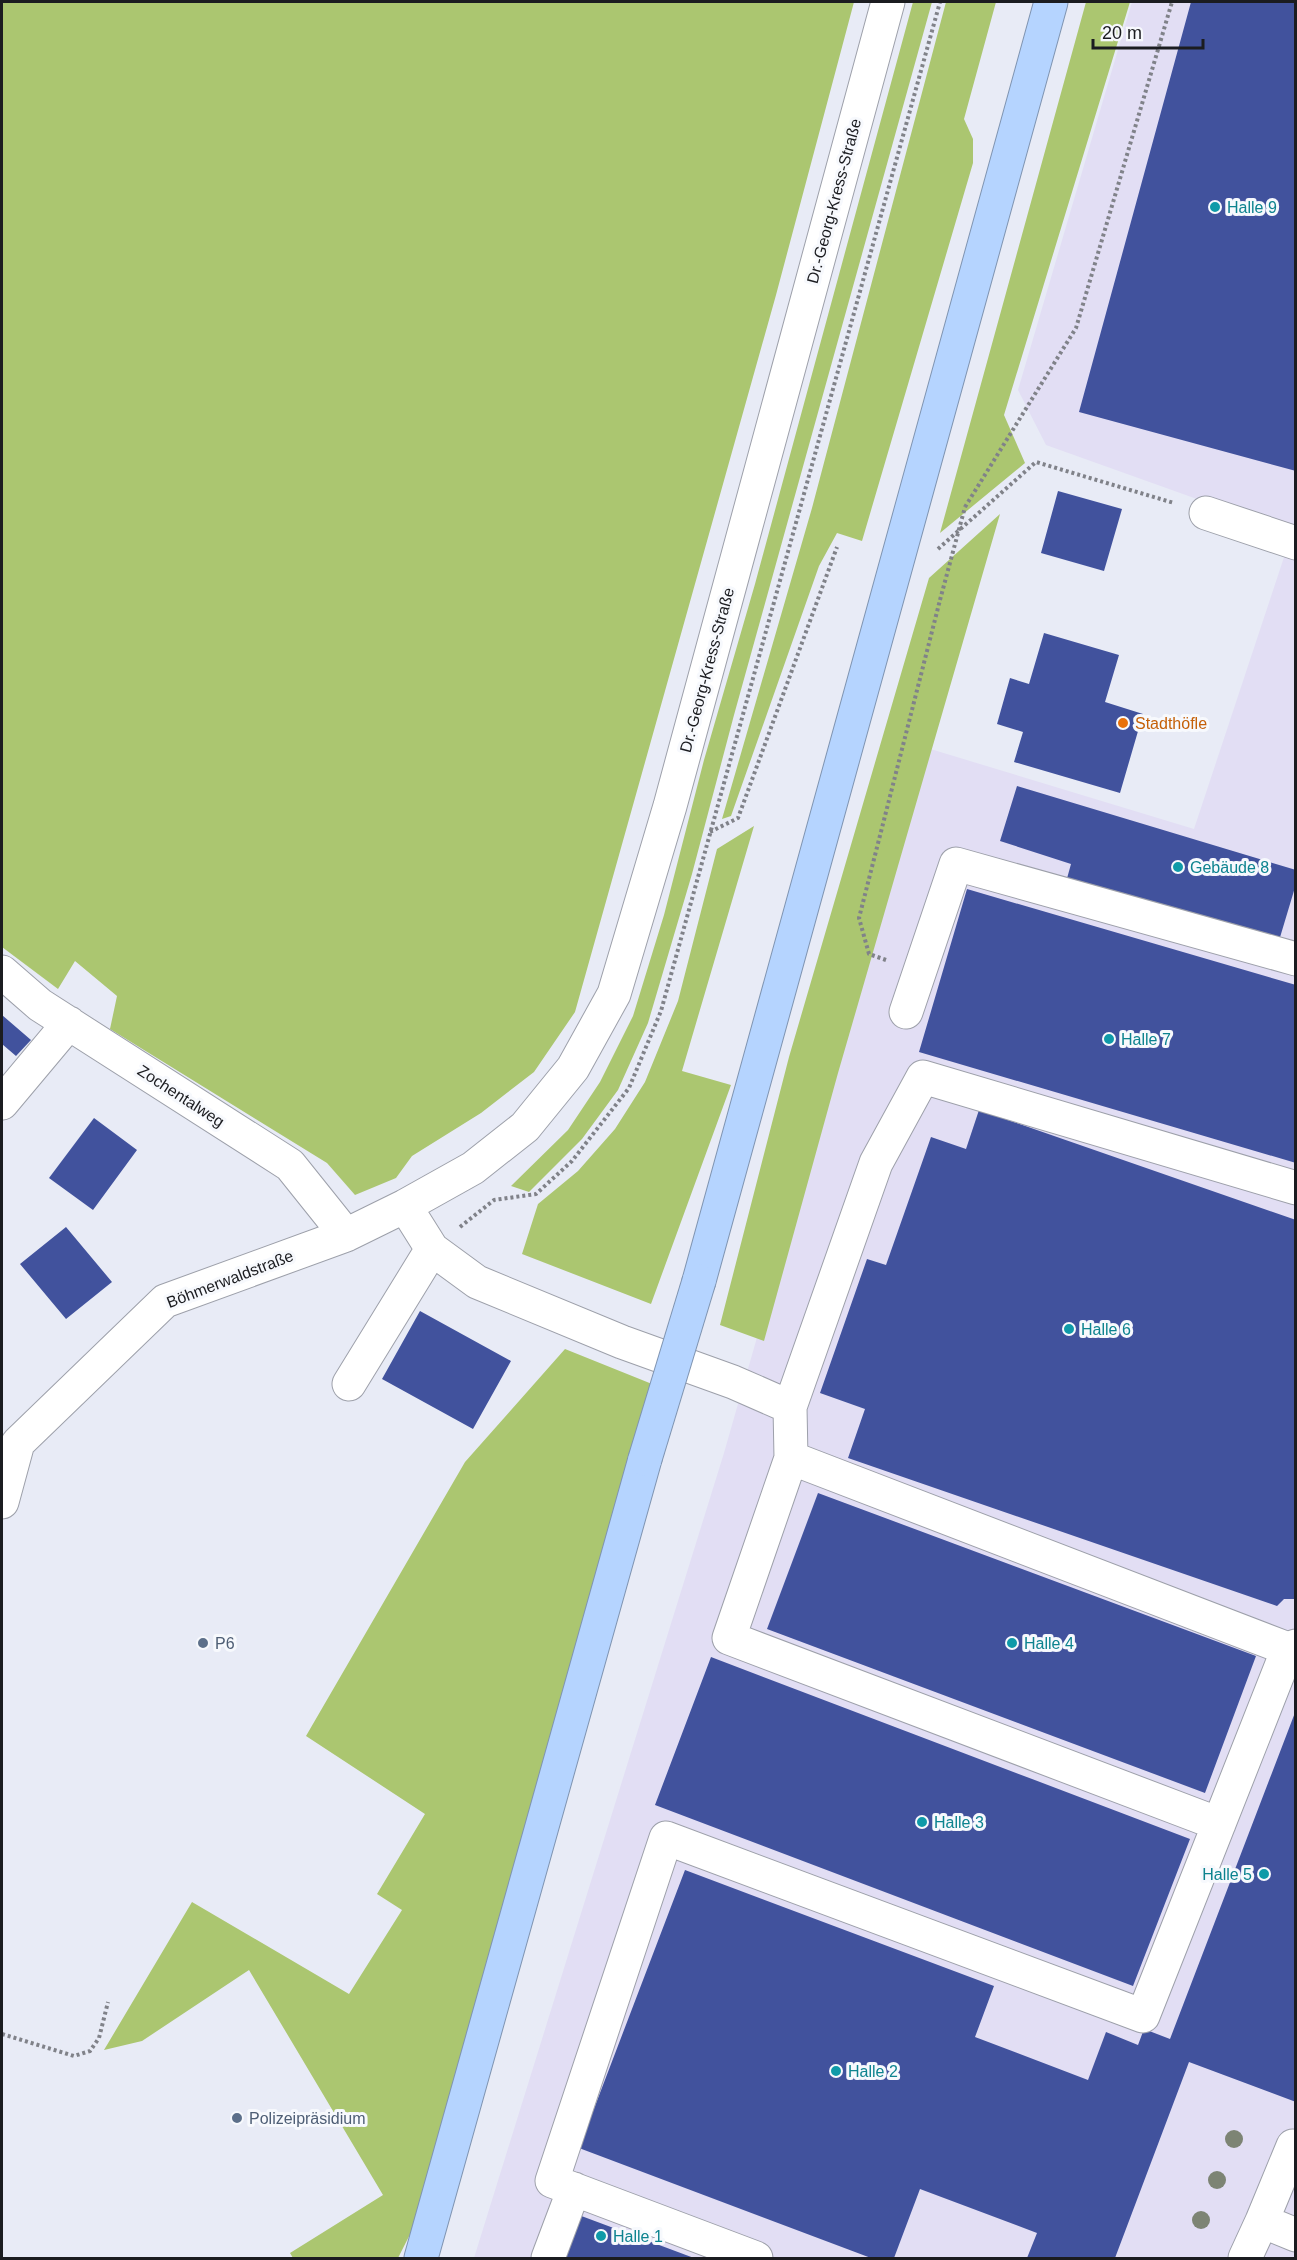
<svg xmlns="http://www.w3.org/2000/svg" width="1297" height="2260" font-family="Arial,sans-serif">
	<style>
		.industrial { fill: #e2def4 }
		.green { fill: #abc670 }
		.building { fill: #41529d }
		.lines { fill: none; stroke-linecap: round; stroke-linejoin: round }
		.minor-casing { stroke: #9da0aa; stroke-width: 35 }
		.highway-casing { stroke: #7f94b1; stroke-width: 35 }
		.path { stroke: #808289; stroke-width: 4; stroke-dasharray: 3 3; stroke-linecap: butt }
		.minor { stroke: #fff; stroke-width: 33 }
		.highway { stroke: #b5d4ff; stroke-width: 33 }
		.highway-bridge-casing { stroke: #7f94b1; stroke-width: 35; stroke-linecap: butt }
		.path-bridge { stroke: #808289; stroke-width: 4; stroke-dasharray: 3 3; stroke-linecap: butt }
		.highway-bridge { stroke: #b5d4ff; stroke-width: 33 }
		.tree { fill: #7d8474 }
		.culture-dot { fill: #0f9aa8; stroke: #f7f9fd; stroke-width: 2 }
		.food-dot { fill: #e8710a; stroke: #f7f9fd; stroke-width: 2 }
		.service-dot { fill: #5c6f8a; stroke: #f7f9fd; stroke-width: 2 }
		.labels { text-anchor: middle; dominant-baseline: central; stroke-width: 6; stroke-linejoin: round; paint-order: stroke }
		.street-label { font-size: 16px; fill: #1b1c20; stroke: #f7f9fd }
		.culture-label { font-size: 16px; fill: #0d838f; stroke: #f7f9fd; text-anchor: start }
		.food-label { font-size: 16px; fill: #c56008; stroke: #f7f9fd; text-anchor: start }
		.service-label { font-size: 16px; fill: #4e5e75; stroke: #f7f9fd; text-anchor: start }
	</style>
	<rect width="100%" height="100%" fill="#e8ebf6"/>
	<path class="industrial" d="M 1132,2 L 1295,2 L 1295,2258 L 474,2258 L 724,1453 L 764,1313 L 914,744 L 1194,829 L 1292,533 L 1046,445 L 1018,390 Z"/>
	<path class="green" d="M 2,2 L 854,2 L 776,295 L 575,1012 L 534,1072 L 481,1113 L 412,1156 L 396,1178 L 355,1195 L 327,1163 L 110,1029 L 117,996 L 75,961 L 58,989 L 2,947 Z
		M 913,2 L 932,2 L 734,715 L 692,874 L 648,1023 L 618,1090 L 582,1139 L 529,1192 L 511,1186 L 568,1130 L 600,1082 L 633,1016 L 664,915 L 704,760 L 755,584 Z
		M 946,2 L 996,2 L 964,119 L 973,139 L 973,163 L 862,541 L 837,533 L 819,566 L 731,816 L 722,819 L 812,508 Z
		M 1086,2 L 1130,2 L 1004,415 L 1025,463 L 940,533 Z
		M 1000,514 L 838,1073 L 764,1341 L 720,1325 L 789,1057 L 929,578 Z
		M 754,826 L 682,1071 L 731,1085 L 651,1304 L 522,1254 L 538,1204 L 578,1171 L 615,1129 L 645,1082 L 678,1001 L 717,849 Z
		M 565,1349 L 657,1386 L 433,2189 L 398,2258 L 293,2258 L 290,2253 L 383,2195 L 249,1970 L 142,2041 L 104,2050 L 192,1902 L 349,1994 L 402,1910 L 377,1894 L 425,1814 L 306,1736 L 465,1462 Z"/>
	<path class="building" d="M 1191,2 L 1296,2 L 1296,471 L 1079,412 Z
		M 1058,491 L 1122,509 L 1104,571 L 1041,553 Z
		M 1044,633 L 1119,655 L 1105,702 L 1143,714 L 1120,793 L 1014,762 L 1023,732 L 997,724 L 1010,678 L 1029,684 Z
		M 1017,786 L 1296,870 L 1296,884 L 1278,944 L 1066,882 L 1071,864 L 1000,841 Z
		M 967,889 L 1296,985 L 1296,1163 L 919,1052 Z
		M 2,1015 L 31,1040 L 16,1056 L 2,1044 Z
		M 979,1110 L 1296,1220 L 1296,1599 L 1284,1599 L 1277,1606 L 848,1458 L 865,1409 L 820,1393 L 867,1259 L 886,1265 L 931,1137 L 966,1149 Z
		M 94,1118 L 137,1150 L 93,1210 L 49,1178 Z
		M 66,1227 L 112,1282 L 66,1319 L 20,1264 Z
		M 420,1311 L 511,1361 L 473,1429 L 382,1379 Z
		M 818,1493 L 1256,1656 L 1205,1793 L 767,1629 Z
		M 711,1657 L 1190,1839 L 1133,1986 L 655,1805 Z
		M 1296,1710 L 1296,2102 L 1189,2062 L 1115,2258 L 1027,2258 L 1037,2233 L 920,2189 L 894,2258 L 871,2258 L 579,2148 L 685,1870 L 994,1986 L 975,2037 L 1088,2080 L 1106,2032 L 1138,2045 L 1144,2029 L 1170,2039 Z
		M 576,2214 L 694,2258 L 559,2258 Z"/>
	<g class="lines">
		<defs>
			<path id="minor" d="M 1206,513 L 1296,543
				M 2,972 L 40,1005 L 290,1165 L 346,1235
				M 906,1012 L 956,864 L 1296,959
				M 2,1103 L 69,1023
				M 432,1249 L 477,1282 L 622,1342 L 733,1382 L 790,1407 L 791,1458 L 1288,1649 L 1296,1646
				M 349,1384 L 432,1249 L 405,1206
				M 790,1407 L 876,1163 L 923,1077 L 1296,1188
				M 791,1458 L 729,1638 L 1219,1824
				M 2,1502 L 18,1443 L 165,1301 L 346,1235 L 405,1206 L 473,1168 L 525,1127 L 573,1068 L 614,994 L 670,806 L 888,2
				M 1293,2146 L 1262,2221 L 1296,2235
				M 548,2258 L 574,2189
				M 756,2258 L 552,2181 L 666,1838 L 1143,2016 L 1288,1649
				M 1245,2258 L 1262,2221"/>
			<path id="highway" d="M 699,1281 L 1051,2
				M 421,2258 L 645,1459"/>
		</defs>
		<use href="#minor" class="minor-casing"/>
		<use href="#highway" class="highway-casing"/>
		<path class="path" d="M 965,507 L 1076,328 L 1172,2
			M 938,549 L 1036,462 L 1174,503
			M 710,832 L 738,818 L 837,547
			M 886,960 L 869,954 L 859,918 L 940,600
			M 460,1227 L 494,1200 L 536,1194 L 572,1161 L 629,1088 L 661,1011 L 940,2
			M 2,2034 L 74,2056 L 90,2051 L 99,2038 L 108,2002"/>
		<use href="#minor" class="minor"/>
		<use href="#highway" class="highway"/>
		<defs>
			<path id="highway-bridge" d="M 645,1459 L 699,1281"/>
		</defs>
		<use href="#highway-bridge" class="highway-bridge-casing"/>
		<path class="path-bridge" d="M 940,600 L 965,507"/>
		<use href="#highway-bridge" class="highway-bridge"/>
	</g>
	<g class="tree">
		<circle cx="1234" cy="2139" r="9"/>
		<circle cx="1217" cy="2180" r="9"/>
		<circle cx="1201" cy="2220" r="9"/>
	</g>
	<g class="culture-dot">
		<circle cx="1215" cy="207" r="6"/>
		<circle cx="1178" cy="867" r="6"/>
		<circle cx="1109" cy="1039" r="6"/>
		<circle cx="1069" cy="1329" r="6"/>
		<circle cx="1012" cy="1643" r="6"/>
		<circle cx="922" cy="1822" r="6"/>
		<circle cx="1264" cy="1874" r="6"/>
		<circle cx="836" cy="2071" r="6"/>
		<circle cx="601" cy="2236" r="6"/>
	</g>
	<circle class="food-dot" cx="1123" cy="723" r="6"/>
	<g class="service-dot">
		<circle cx="203" cy="1643" r="6"/>
		<circle cx="237" cy="2118" r="6"/>
	</g>
	<g class="labels">
		<g class="street-label">
			<text transform="translate(834 201) rotate(-75)">Dr.-Georg-Kress-Straße</text>
			<text transform="translate(707 670) rotate(-75)">Dr.-Georg-Kress-Straße</text>
			<text transform="translate(181 1096) rotate(33)">Zochentalweg</text>
			<text transform="translate(230 1279) rotate(-21)">Böhmerwaldstraße</text>
		</g>
		<g class="culture-label">
			<text x="1227" y="207">Halle 9</text>
			<text x="1190" y="867">Gebäude 8</text>
			<text x="1121" y="1039">Halle 7</text>
			<text x="1081" y="1329">Halle 6</text>
			<text x="1024" y="1643">Halle 4</text>
			<text x="934" y="1822">Halle 3</text>
			<text x="1252" y="1874" text-anchor="end">Halle 5</text>
			<text x="848" y="2071">Halle 2</text>
			<text x="613" y="2236">Halle 1</text>
		</g>
		<g class="food-label">
			<text x="1135" y="723">Stadthöfle</text>
		</g>
		<g class="service-label">
			<text x="215" y="1643">P6</text>
			<text x="249" y="2118">Polizeipräsidium</text>
		</g>
	</g>
	<rect width="1297" height="2260" fill="none" stroke="#1b1c20" stroke-width="6"/>
	<path d="M1093 39v9h110v-9" fill="none" stroke="#1b1c20" stroke-width="3"/>
	<text x="1102" y="39" font-size="18" fill="#1b1c20" stroke="#f7f9fd" stroke-width="4.5" paint-order="stroke">20 m</text>
</svg>
